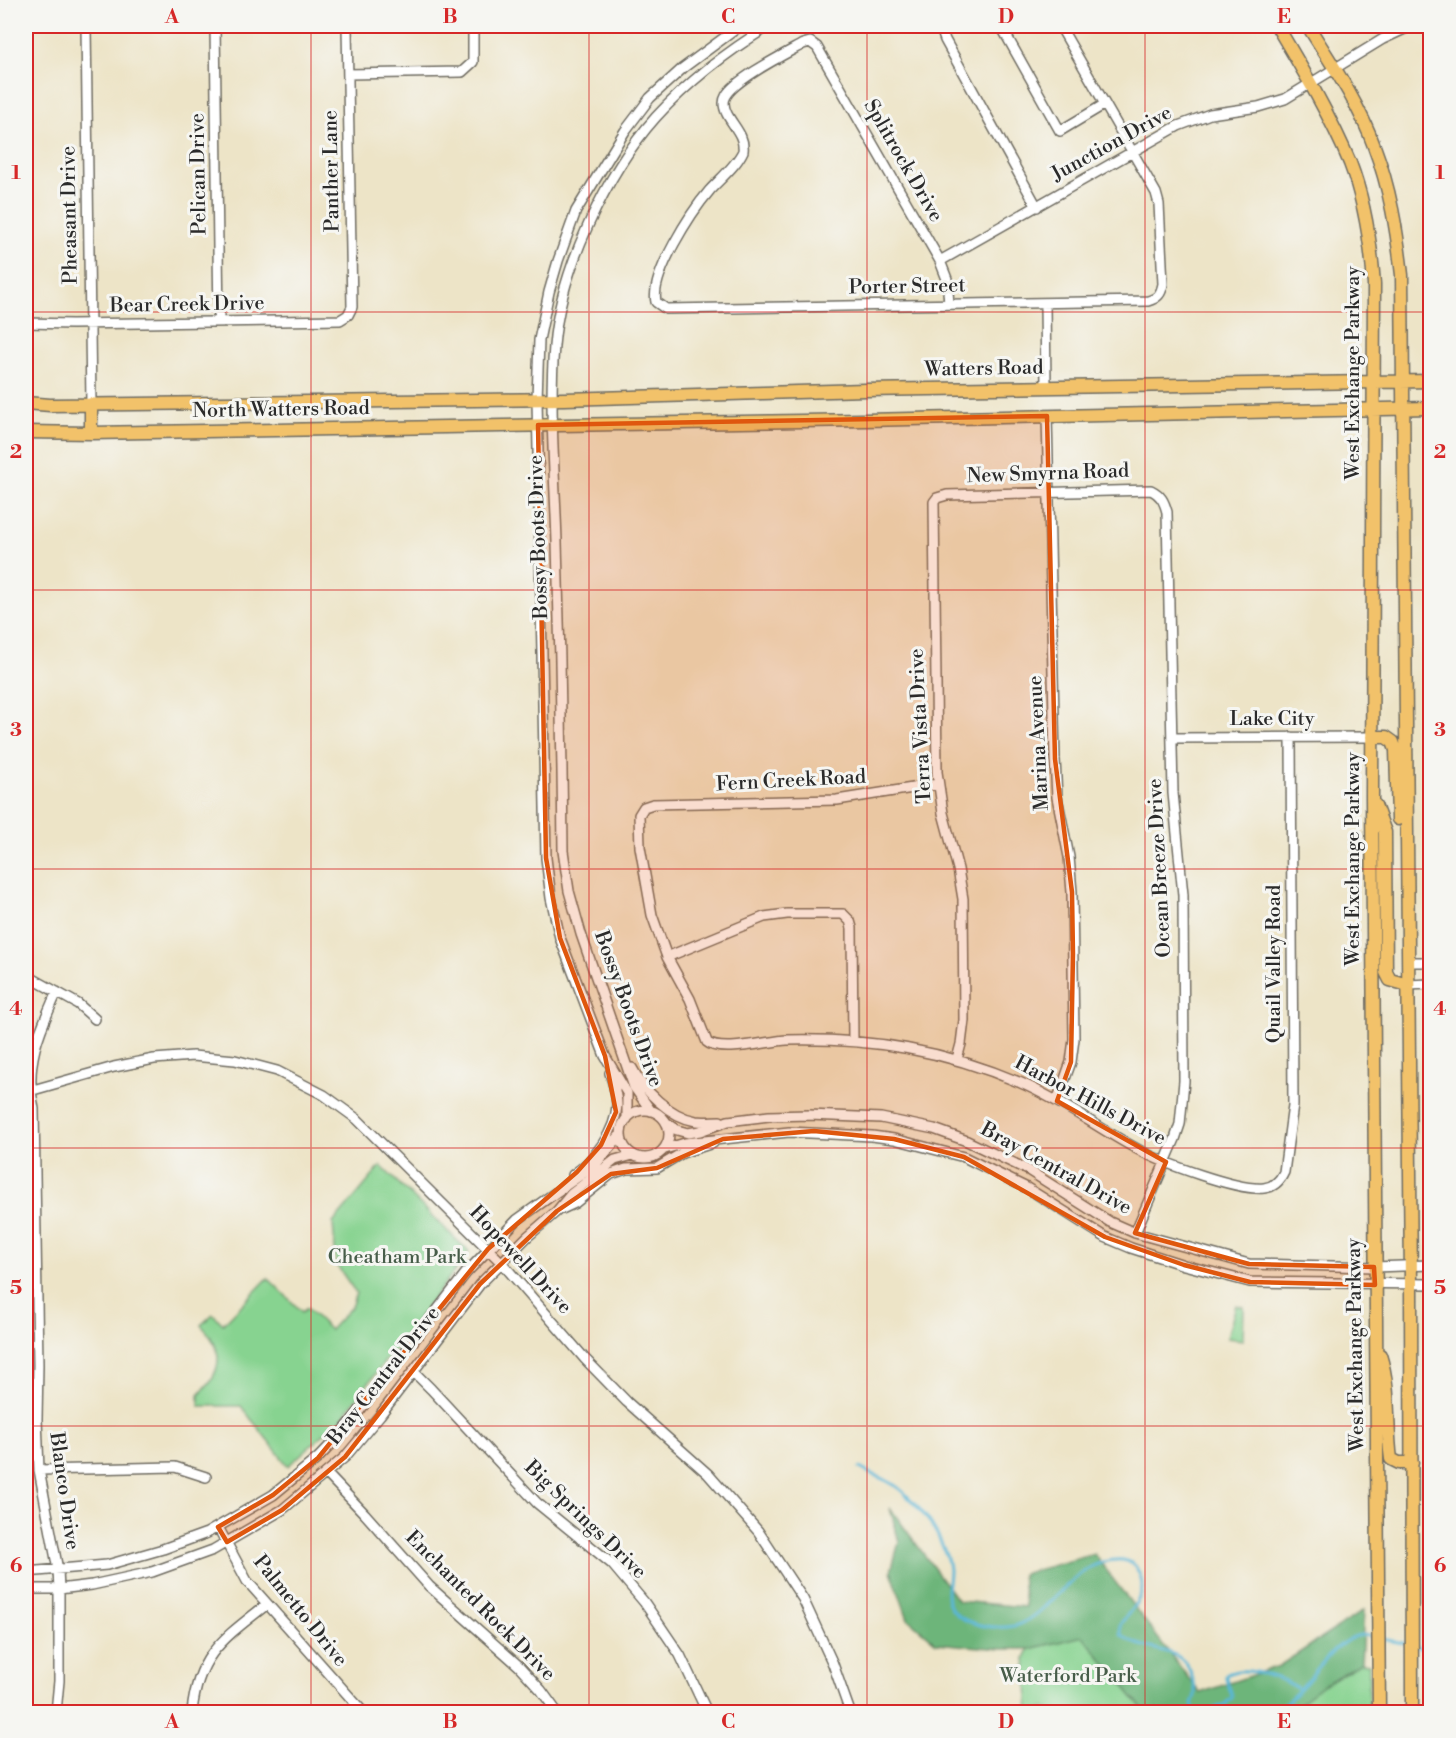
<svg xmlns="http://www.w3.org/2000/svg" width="1456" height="1738" font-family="'Libre Bodoni',serif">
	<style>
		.green { fill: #87d390; stroke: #597f5e; stroke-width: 1.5 }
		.forest { fill: #6db57a; stroke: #4c7052; stroke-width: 1.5 }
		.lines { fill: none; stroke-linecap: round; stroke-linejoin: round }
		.stream { stroke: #58b6d7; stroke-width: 3 }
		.minor-casing { stroke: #6f6c62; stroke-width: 12 }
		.major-casing { stroke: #6f6c62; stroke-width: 15 }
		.minor { stroke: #fff; stroke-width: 9 }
		.major { stroke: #f2c26a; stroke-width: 12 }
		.marked { fill: #df570e; fill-opacity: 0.2; stroke: #df570e; stroke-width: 4.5; stroke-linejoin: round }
		.grid { fill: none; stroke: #d62828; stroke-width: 1.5; stroke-opacity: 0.55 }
		.labels { text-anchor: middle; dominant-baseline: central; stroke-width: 6; stroke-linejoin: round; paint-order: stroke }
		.street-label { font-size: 20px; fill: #2b2b2b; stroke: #f6f6f2 }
		.park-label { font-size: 20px; fill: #475d49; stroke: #f6f6f2 }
		.neatline { fill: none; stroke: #d62828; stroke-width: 2 }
		.grid-label { font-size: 20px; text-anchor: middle; font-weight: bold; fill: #d62828 }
	</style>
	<rect width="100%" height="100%" fill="#f6f6f2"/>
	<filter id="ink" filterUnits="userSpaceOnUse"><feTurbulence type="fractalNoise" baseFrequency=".0167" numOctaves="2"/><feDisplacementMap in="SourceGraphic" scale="12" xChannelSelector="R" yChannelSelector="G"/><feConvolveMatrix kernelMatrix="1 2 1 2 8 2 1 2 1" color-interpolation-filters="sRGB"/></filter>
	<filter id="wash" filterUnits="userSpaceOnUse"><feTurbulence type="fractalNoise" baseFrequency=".008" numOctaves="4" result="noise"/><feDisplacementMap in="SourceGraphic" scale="24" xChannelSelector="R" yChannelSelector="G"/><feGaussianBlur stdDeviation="1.35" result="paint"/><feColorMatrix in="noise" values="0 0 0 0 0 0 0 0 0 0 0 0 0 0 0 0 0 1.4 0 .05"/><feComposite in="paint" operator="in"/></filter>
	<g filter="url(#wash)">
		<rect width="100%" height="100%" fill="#ede4c7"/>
		<path class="green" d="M 381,1166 L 469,1252 L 341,1419 L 288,1466 L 241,1406 L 199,1406 L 199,1394 C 224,1371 224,1349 201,1325 L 213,1314 L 223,1324 L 268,1278 L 302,1312 L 307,1308 L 330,1330 L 351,1307 L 356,1293 L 336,1264 L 333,1223 Z
			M 1236,1305 L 1244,1307 L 1243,1340 L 1227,1338 Z
			M 1083,1636 L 1145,1712 L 1056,1712 L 1045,1708 L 1029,1712 L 1025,1658 L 1029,1649 Z
			M 1361,1663 L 1369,1664 L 1369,1712 L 1288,1712 L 1323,1685 Z"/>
		<path class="forest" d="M 890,1508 L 958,1601 L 1025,1607 L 1022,1574 L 1094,1554 L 1200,1693 L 1279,1666 L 1364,1610 L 1361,1663 L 1323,1685 L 1288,1712 L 1145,1712 L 1083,1636 L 1029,1649 L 1001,1649 L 936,1643 L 908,1619 L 891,1571 L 899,1542 Z"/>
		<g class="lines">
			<path class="stream" d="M 860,1468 C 870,1474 879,1477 889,1482 C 901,1487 923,1512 931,1524 C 939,1536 948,1556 949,1570 C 949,1578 947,1586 947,1593 C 947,1612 963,1621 980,1625 C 994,1628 1011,1629 1024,1622 C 1058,1604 1078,1557 1123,1560 C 1128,1561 1135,1563 1137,1569 C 1151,1595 1133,1605 1120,1625 L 1121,1634 C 1146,1657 1184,1640 1193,1680 C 1195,1689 1197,1695 1192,1703 L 1194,1711 L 1196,1712
				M 1382,1639 L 1408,1644
				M 1414,1646 L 1430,1651
				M 1205,1712 L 1224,1705 L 1232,1698 C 1232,1689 1225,1683 1226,1675 C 1244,1663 1283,1679 1300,1689
				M 1278,1712 C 1284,1703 1293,1697 1301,1688 C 1315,1673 1338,1638 1361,1635 C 1366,1635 1371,1637 1375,1637"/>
		</g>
	</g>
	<g filter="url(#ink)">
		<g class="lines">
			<defs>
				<path id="minor" d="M 86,26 L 91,404
					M 215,26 L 219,322
					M 940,26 L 945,40 L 1037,207
					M 1001,26 L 1060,131 L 1105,104
					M 348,74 L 462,72 L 473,62 L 473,26
					M 940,261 L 1178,126 L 1210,114 L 1258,107 L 1285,99 L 1383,39 L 1411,26
					M 1045,303 L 1046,387
					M 949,304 L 947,279 L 940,261 L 817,47 L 810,42 L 803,44 C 785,54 735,79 726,96 C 723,101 724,108 727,114 C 733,126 745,136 743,151 C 736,166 721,178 710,190 C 692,211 650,275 656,302 L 666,309 L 1148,301 C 1158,298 1161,294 1163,284 L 1159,204 L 1156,193 L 1060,26
					M 26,323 L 72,324 L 340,320 L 348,315 L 352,307 L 347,26
					M 1047,416 L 1055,759 L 1057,797 L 1069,857 L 1072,892 L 1074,1039 L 1071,1062 L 1057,1101
					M 1172,738 L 1372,737
					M 938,784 L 837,800 L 653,804 L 644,807 L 639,815 L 640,847 L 652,915 L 667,957 L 690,999 L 707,1042 C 720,1054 768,1041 787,1040 C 870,1038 944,1050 1021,1083 C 1063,1101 1099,1129 1139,1150 C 1163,1163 1238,1191 1264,1188 C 1274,1187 1280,1181 1284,1172 L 1293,1105 L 1291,737
					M 667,957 L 764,917 L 787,914 L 843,914 L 850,921 L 852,928 L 853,1041
					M 1408,962 L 1430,962
					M 26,975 L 78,1004 L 95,1019
					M 1408,985 L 1430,984
					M 957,1059 L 961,1044 L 964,1020 L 963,899 L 958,869 L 943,813 L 937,772 L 934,502 L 937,498 L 947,495 L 1151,490 C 1161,495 1164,501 1167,512 L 1173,793 L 1183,895 L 1184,1081 L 1180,1124 L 1175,1139 L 1135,1233
					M 632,1068 C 643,1090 670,1117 696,1121 C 704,1122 712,1121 720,1121
					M 26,1092 L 114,1067 L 154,1059 L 193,1056 L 235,1060 L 277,1071 L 324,1095 L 357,1119 L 502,1263 L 585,1359 L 627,1402 L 708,1474 L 758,1531 L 803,1599 L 833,1664 L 850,1712
					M621 1134a24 24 0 1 1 48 0a24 24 0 1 1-48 0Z
					M 651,1111 L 634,1087 L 581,934 L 569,891 L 563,851 C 562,748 560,645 557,542 C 555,477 549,411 554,346 C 560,271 606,173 656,117 C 689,81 728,51 769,26
					M 627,1119 L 627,1093 L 605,1056 L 560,938 L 551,898 L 546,858 L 537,399 L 539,340 L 549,292 L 558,261 L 576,211 L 625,131 L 650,98 L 683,68 L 740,26
					M 667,1123 L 677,1130 L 688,1133 L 700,1131 L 728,1121 L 769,1116 L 809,1115 L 881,1118 L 934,1129 L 967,1141 L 1028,1170 L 1110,1222 L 1135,1233 L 1249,1264 L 1374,1267 L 1430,1265
					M 665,1149 L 685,1143 L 789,1132 L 872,1136 L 894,1139 L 964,1157 L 1027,1188 L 1105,1237 L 1131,1248 L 1184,1265 L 1250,1282 L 1430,1284
					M 573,1175 C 594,1160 616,1132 617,1105 C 617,1094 613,1083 610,1073
					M 562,1209 L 575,1203 L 611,1174 L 626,1169 L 657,1168 L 682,1153 L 713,1143
					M 414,1372 L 431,1389 L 537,1503 L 612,1564 L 644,1602 L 680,1655 L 707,1712
					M 39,1470 L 175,1467 L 206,1477
					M 326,1473 L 365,1514 L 429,1586 L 519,1666 L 541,1690 L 557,1712
					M 218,1527 L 247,1581 L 363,1712
					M 26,1572 L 107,1565 L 163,1549 L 207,1533 L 273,1495 L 318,1458 L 343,1432 L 466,1273 L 517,1220 L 596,1164 L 621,1134
					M 26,1589 L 59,1589 L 92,1585 L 152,1572 L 213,1550 L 282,1510 L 345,1457 L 380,1415 L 480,1284 L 527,1237 L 557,1211 L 571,1194 L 615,1160 L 633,1155
					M 56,1712 L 59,1681 L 59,1589 L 58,1570 L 39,1470 L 37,1419 L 38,1365 L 34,1109 C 24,1065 39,1031 57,992
					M 192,1712 C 198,1654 223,1639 266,1605"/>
				<path id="major" d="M 1277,26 C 1303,70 1330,115 1350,163 C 1365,202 1371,243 1374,284 L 1372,797 L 1379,1712
					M 1308,26 C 1332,64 1359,104 1374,146 C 1390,188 1397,231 1402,275 L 1411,1284 L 1412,1712
					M 26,403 L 50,405 L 565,399 L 865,390 L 1430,381
					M 91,404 L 91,433
					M 26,432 L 91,433 L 865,420 L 1430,408
					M 1372,737 L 1386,737 L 1393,742 L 1396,750 L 1398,819
					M 1375,805 L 1385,832 L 1386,972 L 1390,980 L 1408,985
					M 1380,1355 C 1391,1389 1386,1425 1391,1459 L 1399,1463 L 1412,1463"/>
			</defs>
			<use href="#minor" class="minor-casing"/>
			<use href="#major" class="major-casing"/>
			<use href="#minor" class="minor"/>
			<use href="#major" class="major"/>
		</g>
	</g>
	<path class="marked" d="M 1047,416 L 1055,759 L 1072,892 L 1073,954 L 1071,1062 L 1057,1101 L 1166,1162 L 1135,1233 L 1249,1264 L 1374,1267 L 1375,1285 L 1250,1282 L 1184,1265 L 1105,1237 L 964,1157 L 894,1139 L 814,1131 L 723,1139 L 657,1168 L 611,1174 L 557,1211 L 480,1284 L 345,1457 L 282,1510 L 227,1542 L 218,1527 L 273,1495 L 318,1458 L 488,1249 L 577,1172 L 601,1145 L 616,1112 L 605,1056 L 560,938 L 546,858 L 538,425 Z"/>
	<path class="grid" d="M 311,26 L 311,1712M 589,26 L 589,1712M 867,26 L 867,1712M 1145,26 L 1145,1712M 26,312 L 1430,312M 26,590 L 1430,590M 26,869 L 1430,869M 26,1148 L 1430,1148M 26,1426 L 1430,1426"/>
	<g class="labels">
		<g class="street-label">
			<text transform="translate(1112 144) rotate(-29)">Junction Drive</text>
			<text transform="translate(903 161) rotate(60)">Splitrock Drive</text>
			<text transform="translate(332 171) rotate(-91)">Panther Lane</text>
			<text transform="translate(199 174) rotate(-91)">Pelican Drive</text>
			<text transform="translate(70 215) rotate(-91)">Pheasant Drive</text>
			<text transform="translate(907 287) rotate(-1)">Porter Street</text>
			<text transform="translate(187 305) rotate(-1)">Bear Creek Drive</text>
			<text transform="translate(984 369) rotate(-1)">Watters Road</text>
			<text transform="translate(1353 373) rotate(-90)">West Exchange Parkway</text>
			<text transform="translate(281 410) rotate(-1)">North Watters Road</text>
			<text transform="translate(1048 474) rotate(-2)">New Smyrna Road</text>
			<text transform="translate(539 537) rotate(-92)">Bossy Boots Drive</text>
			<text x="1272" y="719">Lake City</text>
			<text transform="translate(921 726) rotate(-93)">Terra Vista Drive</text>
			<text transform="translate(1039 743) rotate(-93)">Marina Avenue</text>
			<text transform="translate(791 781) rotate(-3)">Fern Creek Road</text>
			<text transform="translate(1353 859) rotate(-90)">West Exchange Parkway</text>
			<text transform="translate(1160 868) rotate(-93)">Ocean Breeze Drive</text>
			<text transform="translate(1274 964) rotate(-90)">Quail Valley Road</text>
			<text transform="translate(628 1009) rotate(70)">Bossy Boots Drive</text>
			<text transform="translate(1090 1101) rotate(28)">Harbor Hills Drive</text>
			<text transform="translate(1056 1169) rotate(29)">Bray Central Drive</text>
			<text transform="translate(520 1260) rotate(47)">Hopewell Drive</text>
			<text transform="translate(1356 1345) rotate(-91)">West Exchange Parkway</text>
			<text transform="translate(384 1376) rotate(-52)">Bray Central Drive</text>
			<text transform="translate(64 1491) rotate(82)">Blanco Drive</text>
			<text transform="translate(585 1520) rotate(44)">Big Springs Drive</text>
			<text transform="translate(480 1606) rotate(45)">Enchanted Rock Drive</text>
			<text transform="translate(300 1611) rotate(51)">Palmetto Drive</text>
		</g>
		<g class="park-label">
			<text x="397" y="1257">Cheatham Park</text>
			<text x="1068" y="1676">Waterford Park</text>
		</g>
	</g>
	<rect width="1456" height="1738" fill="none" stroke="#f6f6f2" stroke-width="66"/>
	<rect x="33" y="33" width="1390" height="1672" class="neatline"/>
	<g class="grid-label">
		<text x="172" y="23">A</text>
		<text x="450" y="23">B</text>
		<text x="728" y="23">C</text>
		<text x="1006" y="23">D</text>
		<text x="1284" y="23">E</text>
		<text x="16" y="179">1</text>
		<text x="1440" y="179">1</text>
		<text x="16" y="458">2</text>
		<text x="1440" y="458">2</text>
		<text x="16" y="736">3</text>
		<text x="1440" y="736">3</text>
		<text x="16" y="1015">4</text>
		<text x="1440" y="1015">4</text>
		<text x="16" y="1294">5</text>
		<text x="1440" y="1294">5</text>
		<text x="16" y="1572">6</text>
		<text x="1440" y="1572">6</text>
		<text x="172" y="1728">A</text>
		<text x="450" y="1728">B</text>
		<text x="728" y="1728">C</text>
		<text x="1006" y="1728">D</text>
		<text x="1284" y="1728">E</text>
	</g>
</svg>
